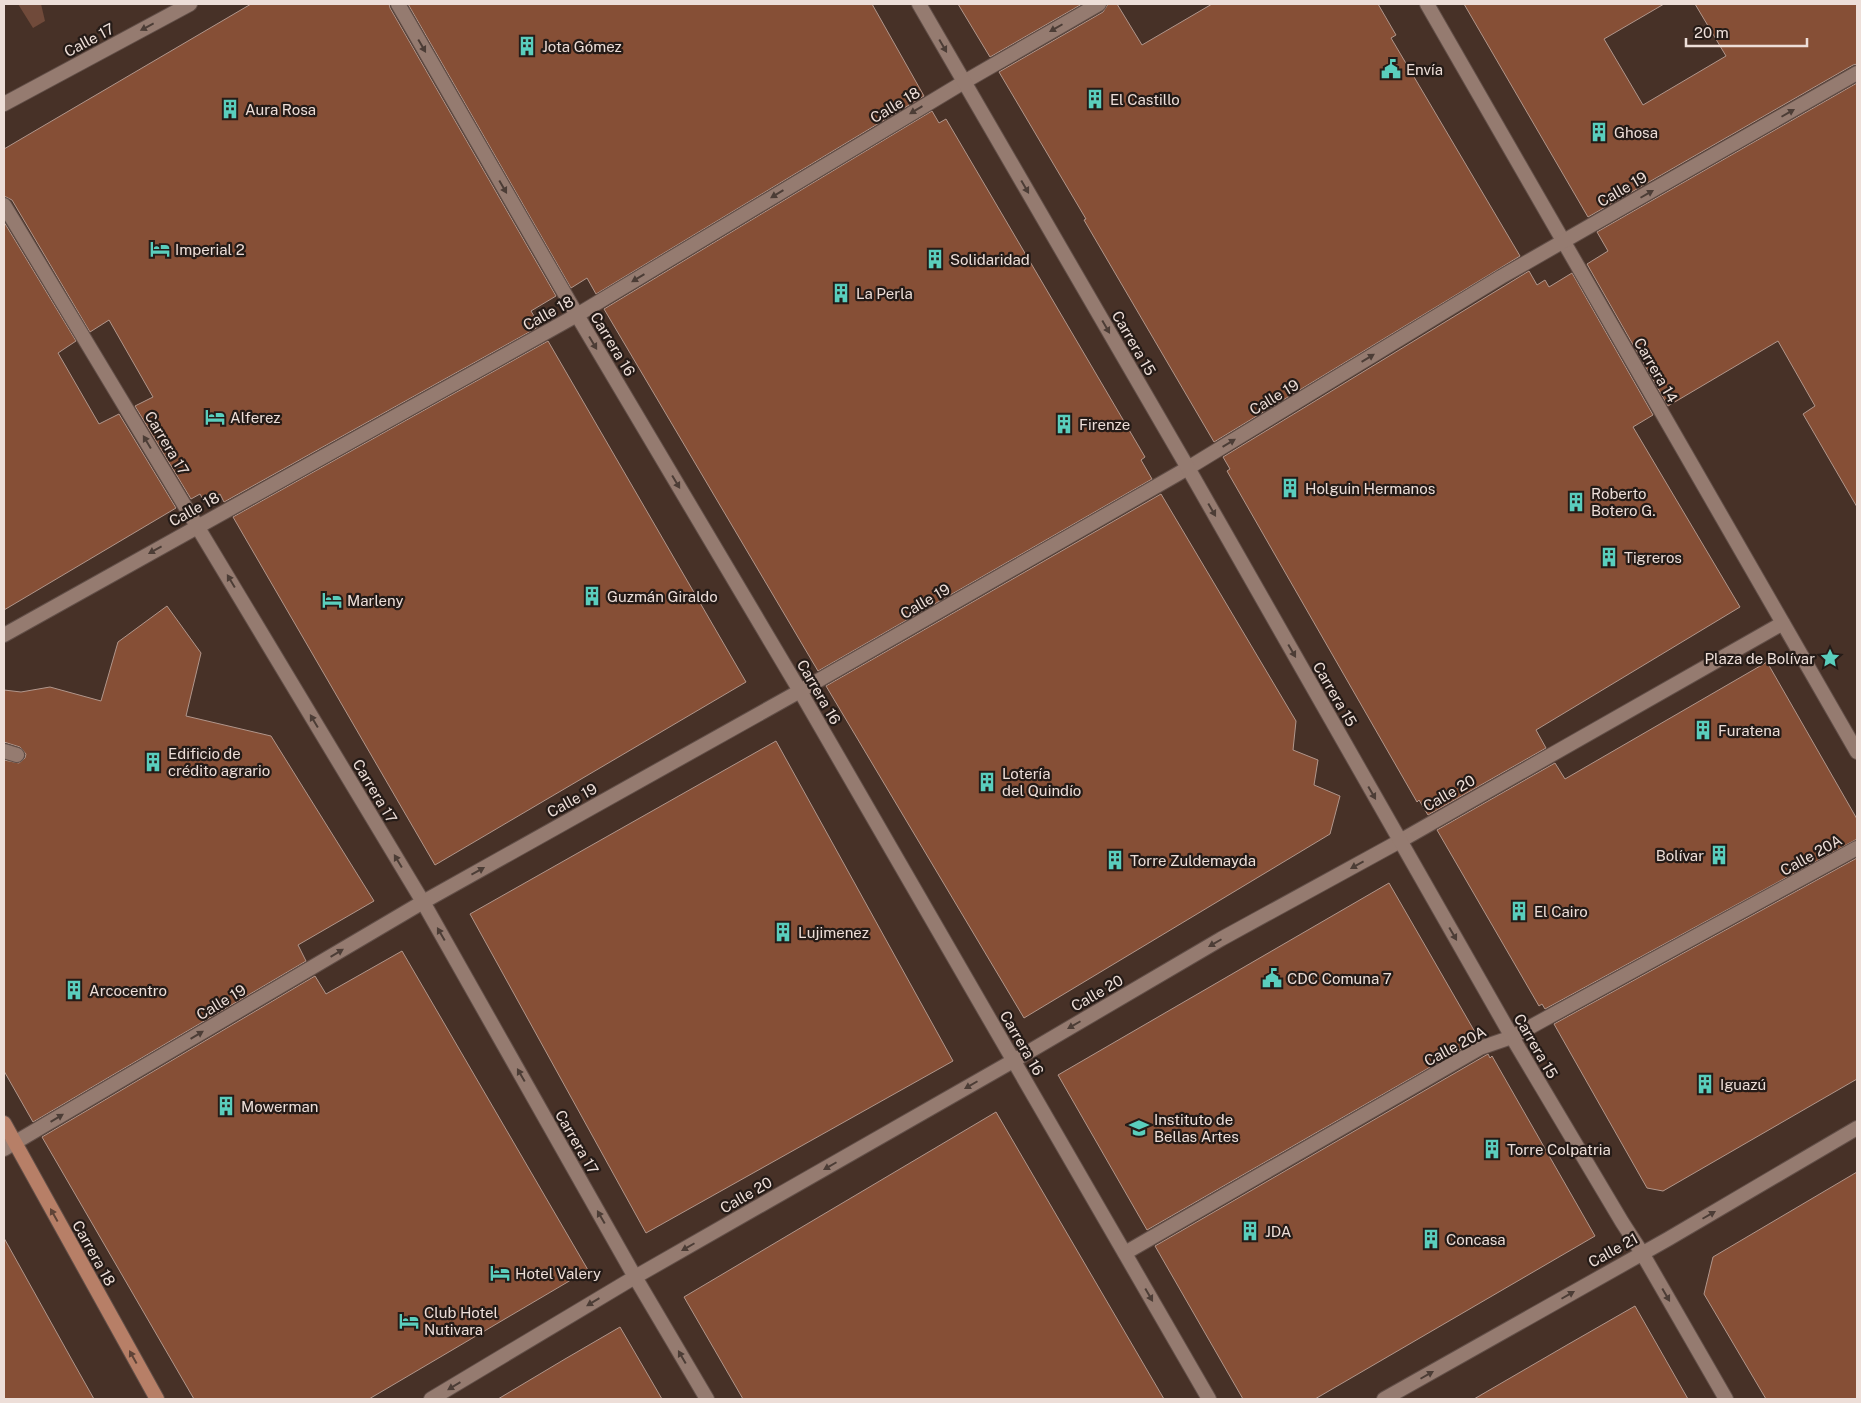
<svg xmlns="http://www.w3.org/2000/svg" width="1861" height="1403" font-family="'Public Sans',sans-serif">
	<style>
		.green { fill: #704a3a }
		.building { fill: #864f36; stroke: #b1968b }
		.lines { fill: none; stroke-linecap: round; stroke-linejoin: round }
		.service-casing { stroke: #624f48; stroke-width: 16 }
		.pedestrian-casing { stroke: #624f48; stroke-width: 16 }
		.minor-casing { stroke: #624f48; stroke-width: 16 }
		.tertiary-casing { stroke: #624f48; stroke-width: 16 }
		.primary-casing { stroke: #624f48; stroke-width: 16 }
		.service { stroke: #957b70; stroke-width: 14 }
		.pedestrian { stroke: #957b70; stroke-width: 14 }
		.minor { stroke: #957b70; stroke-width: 14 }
		.tertiary { stroke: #957b70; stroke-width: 14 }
		.primary { stroke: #b77f67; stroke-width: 14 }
		.oneway { fill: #4c3d36 }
		.oneway2 { fill: #5f4337 }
		.labels { text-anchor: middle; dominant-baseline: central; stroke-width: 4.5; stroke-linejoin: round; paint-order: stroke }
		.street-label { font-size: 15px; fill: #edded8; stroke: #251b17 }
		.poi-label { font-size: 15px; fill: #edded8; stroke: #251b17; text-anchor: start }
	</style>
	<rect width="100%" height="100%" fill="#473127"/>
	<path class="green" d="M 18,4 L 41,4 L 45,21 L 33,28 Z"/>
	<path class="building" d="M 251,4 L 389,4 L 390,8 L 556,296 L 531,311 L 540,326 L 224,502 L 220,494 L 205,503 L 200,494 L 191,499 L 135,406 L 153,397 L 109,320 L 90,332 L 12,200 L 4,196 L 4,149 Z
		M 408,4 L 872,4 L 924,96 L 596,294 L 587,278 L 571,288 Z
		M 958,4 L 1082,4 L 990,57 Z
		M 1108,4 L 1117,4 L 1142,45 L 1212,4 L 1378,4 L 1396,35 L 1391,38 L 1520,256 L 1214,442 L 1084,220 L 1086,219 L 999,72 L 1103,12 Z
		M 1464,4 L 1664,4 L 1604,39 L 1643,105 L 1726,56 L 1695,4 L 1857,4 L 1857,64 L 1853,65 L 1588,217 Z
		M 1857,83 L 1857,507 L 1803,414 L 1815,406 L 1778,341 L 1668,406 L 1587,264 L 1608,251 L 1597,232 Z
		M 932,111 L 939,123 L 946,119 L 1145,457 L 1141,460 L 1152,479 L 818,671 L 604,309 Z
		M 4,222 L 76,341 L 58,353 L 99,424 L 119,414 L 176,508 L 4,610 Z
		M 1529,271 L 1537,285 L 1545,280 L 1549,287 L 1572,273 L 1653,415 L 1633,427 L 1740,607 L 1536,730 L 1546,748 L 1428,815 L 1419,800 L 1417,802 L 1274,553 L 1227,471 L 1230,469 L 1223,457 Z
		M 548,341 L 746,682 L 435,865 L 233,517 Z
		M 1161,494 L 1296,721 L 1293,750 L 1318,760 L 1314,785 L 1340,796 L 1330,834 L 1024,1018 L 826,686 Z
		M 167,606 L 201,653 L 186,716 L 271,736 L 374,901 L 298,945 L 306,961 L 33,1122 L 4,1071 L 4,760 L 19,763 L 25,758 L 26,754 L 20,747 L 4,742 L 4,690 L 21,692 L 50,687 L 101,701 L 118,642 Z
		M 1767,662 L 1857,819 L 1857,839 L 1545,1009 L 1542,1004 L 1539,1006 L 1437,830 L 1555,763 L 1565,779 Z
		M 776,741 L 953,1061 L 646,1233 L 470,914 Z
		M 1857,858 L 1857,1079 L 1663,1191 L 1647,1188 L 1554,1024 Z
		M 1389,883 L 1479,1039 L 1147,1230 L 1058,1075 Z
		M 402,951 L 588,1270 L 369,1399 L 194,1399 L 42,1137 L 315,976 L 326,994 Z
		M 1488,1054 L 1490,1058 L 1492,1056 L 1595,1236 L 1315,1399 L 1243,1399 L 1155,1246 Z
		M 996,1112 L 1164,1399 L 743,1399 L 684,1297 Z
		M 1857,1172 L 1857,1399 L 1766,1399 L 1704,1294 L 1713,1257 Z
		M 4,1238 L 72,1360 L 94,1399 L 4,1399 Z
		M 1635,1306 L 1688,1399 L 1474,1399 L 1567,1345 Z
		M 620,1327 L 662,1399 L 498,1399 L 565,1359 Z"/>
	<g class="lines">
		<defs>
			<path id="service" d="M 4,751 L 17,755"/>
			<path id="pedestrian" d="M 1427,4 L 1857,752
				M 1400,841 L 1783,623
				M 1125,1253 L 1480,1048 L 1512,1037 L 1857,848"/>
			<path id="minor" d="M 398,4 L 577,315 L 800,691 L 1209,1399
				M 4,104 L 190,4
				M 4,205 L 423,902 L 635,1277 L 707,1399
				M 4,635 L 577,315 L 964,82 L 1099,4
				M 4,1149 L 423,902 L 800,691 L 1188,468 L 1501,277 L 1857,73
				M 431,1399 L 635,1277 L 1013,1061 L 1221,939 L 1400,841"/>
			<path id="tertiary" d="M 919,4 L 1188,468 L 1512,1037 L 1622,1222 L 1642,1253 L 1726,1399
				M 1384,1399 L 1668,1239 L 1857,1128"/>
			<path id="primary" d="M 4,1123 L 157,1399"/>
		</defs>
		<use href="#service" class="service-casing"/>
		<use href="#pedestrian" class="pedestrian-casing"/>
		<use href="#minor" class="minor-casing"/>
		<use href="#tertiary" class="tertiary-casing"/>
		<use href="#primary" class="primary-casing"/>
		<use href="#service" class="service"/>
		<use href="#pedestrian" class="pedestrian"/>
		<use href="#minor" class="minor"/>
		<use href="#tertiary" class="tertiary"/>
		<use href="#primary" class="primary"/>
	</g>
	<defs><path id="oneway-solid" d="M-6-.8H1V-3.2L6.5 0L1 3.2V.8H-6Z" transform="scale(1.25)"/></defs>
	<g class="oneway">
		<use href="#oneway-solid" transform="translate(147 27) rotate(152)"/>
		<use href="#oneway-solid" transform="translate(1056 28) rotate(150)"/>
		<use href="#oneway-solid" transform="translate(422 46) rotate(60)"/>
		<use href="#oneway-solid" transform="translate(943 46) rotate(60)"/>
		<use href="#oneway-solid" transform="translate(916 110) rotate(149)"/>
		<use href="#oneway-solid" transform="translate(1788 113) rotate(-30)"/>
		<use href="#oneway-solid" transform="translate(503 187) rotate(60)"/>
		<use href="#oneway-solid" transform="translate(1025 187) rotate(60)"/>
		<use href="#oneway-solid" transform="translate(777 194) rotate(149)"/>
		<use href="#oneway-solid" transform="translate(1647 194) rotate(-30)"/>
		<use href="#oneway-solid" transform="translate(638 278) rotate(149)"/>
		<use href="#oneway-solid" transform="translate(1106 327) rotate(60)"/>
		<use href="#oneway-solid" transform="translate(593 343) rotate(59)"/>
		<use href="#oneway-solid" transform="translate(1368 358) rotate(-31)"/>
		<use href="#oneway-solid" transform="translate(147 442) rotate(-121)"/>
		<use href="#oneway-solid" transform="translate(1229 443) rotate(-31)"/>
		<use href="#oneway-solid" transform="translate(676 482) rotate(59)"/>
		<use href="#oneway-solid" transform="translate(1212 510) rotate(60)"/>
		<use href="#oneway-solid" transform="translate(155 550) rotate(151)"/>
		<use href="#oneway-solid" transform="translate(231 581) rotate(-121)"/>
		<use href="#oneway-solid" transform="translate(1292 651) rotate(60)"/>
		<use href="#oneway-solid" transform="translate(314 721) rotate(-121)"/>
		<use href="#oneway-solid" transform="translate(1372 793) rotate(60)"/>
		<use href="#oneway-solid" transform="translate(398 861) rotate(-121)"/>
		<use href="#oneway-solid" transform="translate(1357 865) rotate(151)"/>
		<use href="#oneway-solid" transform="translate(478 871) rotate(-29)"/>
		<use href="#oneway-solid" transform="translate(441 934) rotate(-120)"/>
		<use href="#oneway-solid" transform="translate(1453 934) rotate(60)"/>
		<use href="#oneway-solid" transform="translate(1215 943) rotate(150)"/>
		<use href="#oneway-solid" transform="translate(337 953) rotate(-31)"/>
		<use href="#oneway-solid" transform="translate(1074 1025) rotate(150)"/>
		<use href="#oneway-solid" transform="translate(197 1035) rotate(-31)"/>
		<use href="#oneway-solid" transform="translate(521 1075) rotate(-120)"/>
		<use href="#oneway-solid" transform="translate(971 1085) rotate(150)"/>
		<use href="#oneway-solid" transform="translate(57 1118) rotate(-31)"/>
		<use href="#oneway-solid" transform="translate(830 1166) rotate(150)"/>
		<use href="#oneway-solid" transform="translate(1709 1215) rotate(-30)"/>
		<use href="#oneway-solid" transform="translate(601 1217) rotate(-120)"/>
		<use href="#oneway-solid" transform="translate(688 1247) rotate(150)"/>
		<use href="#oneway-solid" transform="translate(1149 1295) rotate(60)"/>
		<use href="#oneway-solid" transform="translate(1568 1295) rotate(-30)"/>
		<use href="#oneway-solid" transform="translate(1666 1295) rotate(60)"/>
		<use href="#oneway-solid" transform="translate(593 1302) rotate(149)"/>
		<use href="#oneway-solid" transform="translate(682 1357) rotate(-120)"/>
		<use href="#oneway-solid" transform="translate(1427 1375) rotate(-30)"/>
		<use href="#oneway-solid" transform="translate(454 1386) rotate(149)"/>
	</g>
	<g class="oneway2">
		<use href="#oneway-solid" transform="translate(54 1215) rotate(-119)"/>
		<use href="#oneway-solid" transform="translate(133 1357) rotate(-119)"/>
	</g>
	<defs>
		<symbol id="building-bare" viewBox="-9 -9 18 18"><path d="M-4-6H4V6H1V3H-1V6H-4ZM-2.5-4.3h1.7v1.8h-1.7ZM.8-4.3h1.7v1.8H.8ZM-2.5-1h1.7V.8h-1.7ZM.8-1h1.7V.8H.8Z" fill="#5acebd" stroke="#251b17" stroke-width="2.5" paint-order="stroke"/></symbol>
		<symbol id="civic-bare" viewBox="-9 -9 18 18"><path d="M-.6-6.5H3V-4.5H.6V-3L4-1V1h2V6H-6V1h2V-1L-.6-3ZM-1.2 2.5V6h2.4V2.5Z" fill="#5acebd" stroke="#251b17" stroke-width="2.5" paint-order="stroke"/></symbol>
		<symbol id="hotel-bare" viewBox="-9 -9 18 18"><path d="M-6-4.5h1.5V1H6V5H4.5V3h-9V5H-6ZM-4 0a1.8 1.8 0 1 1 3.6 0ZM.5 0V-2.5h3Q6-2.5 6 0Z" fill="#5acebd" stroke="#251b17" stroke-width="2.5" paint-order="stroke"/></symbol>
		<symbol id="sight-bare" viewBox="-9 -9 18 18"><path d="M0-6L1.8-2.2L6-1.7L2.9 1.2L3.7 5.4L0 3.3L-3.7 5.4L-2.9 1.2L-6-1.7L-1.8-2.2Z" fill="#5acebd" stroke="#251b17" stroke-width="2.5" paint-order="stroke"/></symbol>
		<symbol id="university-bare" viewBox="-9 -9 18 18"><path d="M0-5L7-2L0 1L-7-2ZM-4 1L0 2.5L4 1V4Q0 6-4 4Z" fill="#5acebd" stroke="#251b17" stroke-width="2.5" paint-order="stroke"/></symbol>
	</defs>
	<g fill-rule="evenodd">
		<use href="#building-bare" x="513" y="32" width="28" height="28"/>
		<use href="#civic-bare" x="1377" y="55" width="28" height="28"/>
		<use href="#building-bare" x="1081" y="85" width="28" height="28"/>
		<use href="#building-bare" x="216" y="95" width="28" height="28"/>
		<use href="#building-bare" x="1585" y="118" width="28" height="28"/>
		<use href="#hotel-bare" x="146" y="235" width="28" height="28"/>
		<use href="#building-bare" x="921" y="245" width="28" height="28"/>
		<use href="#building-bare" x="827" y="279" width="28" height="28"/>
		<use href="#hotel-bare" x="201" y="403" width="28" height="28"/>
		<use href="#building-bare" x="1050" y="410" width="28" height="28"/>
		<use href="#building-bare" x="1276" y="474" width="28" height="28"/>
		<use href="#building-bare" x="1562" y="488" width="28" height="28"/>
		<use href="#building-bare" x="1595" y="543" width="28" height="28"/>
		<use href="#building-bare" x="578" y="582" width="28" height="28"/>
		<use href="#hotel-bare" x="318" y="586" width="28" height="28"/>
		<use href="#sight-bare" x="1816" y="644" width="28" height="28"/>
		<use href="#building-bare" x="1689" y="716" width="28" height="28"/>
		<use href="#building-bare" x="139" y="748" width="28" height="28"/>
		<use href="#building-bare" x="973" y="768" width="28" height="28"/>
		<use href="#building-bare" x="1705" y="841" width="28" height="28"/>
		<use href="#building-bare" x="1101" y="846" width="28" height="28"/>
		<use href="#building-bare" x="1505" y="897" width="28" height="28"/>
		<use href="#building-bare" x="769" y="918" width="28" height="28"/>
		<use href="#civic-bare" x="1258" y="964" width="28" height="28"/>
		<use href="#building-bare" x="60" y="976" width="28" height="28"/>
		<use href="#building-bare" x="1691" y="1070" width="28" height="28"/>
		<use href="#building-bare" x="212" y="1092" width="28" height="28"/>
		<use href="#university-bare" x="1125" y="1114" width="28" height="28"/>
		<use href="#building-bare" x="1478" y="1135" width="28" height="28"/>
		<use href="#building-bare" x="1236" y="1217" width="28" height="28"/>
		<use href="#building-bare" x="1417" y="1225" width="28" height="28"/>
		<use href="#hotel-bare" x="486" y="1259" width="28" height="28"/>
		<use href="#hotel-bare" x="395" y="1307" width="28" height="28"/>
	</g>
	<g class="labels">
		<g class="street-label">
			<text transform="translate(89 40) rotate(-28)">Calle 17</text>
			<text transform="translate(895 105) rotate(-31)">Calle 18</text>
			<text transform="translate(1622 189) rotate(-30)">Calle 19</text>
			<text transform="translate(548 313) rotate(-29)">Calle 18</text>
			<text transform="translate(1134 343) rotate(60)">Carrera 15</text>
			<text transform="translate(613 344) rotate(59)">Carrera 16</text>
			<text transform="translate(1656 370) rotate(60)">Carrera 14</text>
			<text transform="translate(1274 397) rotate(-31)">Calle 19</text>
			<text transform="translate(167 443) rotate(59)">Carrera 17</text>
			<text transform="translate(194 509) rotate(-29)">Calle 18</text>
			<text transform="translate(925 601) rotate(-30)">Calle 19</text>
			<text transform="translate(819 692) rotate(60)">Carrera 16</text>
			<text transform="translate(1335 694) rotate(60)">Carrera 15</text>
			<text transform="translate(375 791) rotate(59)">Carrera 17</text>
			<text transform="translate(1449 793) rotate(-30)">Calle 20</text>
			<text transform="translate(572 800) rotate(-29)">Calle 19</text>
			<text transform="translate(1811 855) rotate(-29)">Calle 20A</text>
			<text transform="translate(1097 993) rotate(-30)">Calle 20</text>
			<text transform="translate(221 1002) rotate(-31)">Calle 19</text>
			<text transform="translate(1022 1043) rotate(60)">Carrera 16</text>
			<text transform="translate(1455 1046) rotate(-28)">Calle 20A</text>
			<text transform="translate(1536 1046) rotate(60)">Carrera 15</text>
			<text transform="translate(577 1142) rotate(60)">Carrera 17</text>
			<text transform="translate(746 1195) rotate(-30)">Calle 20</text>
			<text transform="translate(1613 1250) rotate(-29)">Calle 21</text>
			<text transform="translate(94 1253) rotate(61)">Carrera 18</text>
		</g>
		<g class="poi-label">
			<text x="542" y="46">Jota Gómez</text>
			<text x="1406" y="69">Envía</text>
			<text x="1110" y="99">El Castillo</text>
			<text x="245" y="109">Aura Rosa</text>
			<text x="1614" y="132">Ghosa</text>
			<text x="175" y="249">Imperial 2</text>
			<text x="950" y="259">Solidaridad</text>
			<text x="856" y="293">La Perla</text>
			<text x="230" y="417">Alferez</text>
			<text x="1079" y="424">Firenze</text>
			<text x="1305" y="488">Holguin Hermanos</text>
			<text x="1591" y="493">Roberto<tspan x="1591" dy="17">Botero G.</tspan></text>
			<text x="1624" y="557">Tigreros</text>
			<text x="607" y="596">Guzmán Giraldo</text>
			<text x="347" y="600">Marleny</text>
			<text x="1815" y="658" text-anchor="end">Plaza de Bolívar</text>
			<text x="1718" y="730">Furatena</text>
			<text x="168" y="753">Edificio de<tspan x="168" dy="17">crédito agrario</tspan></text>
			<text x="1002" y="773">Lotería<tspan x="1002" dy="17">del Quindío</tspan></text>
			<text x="1704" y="855" text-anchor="end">Bolívar</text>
			<text x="1130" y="860">Torre Zuldemayda</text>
			<text x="1534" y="911">El Cairo</text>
			<text x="798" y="932">Lujimenez</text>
			<text x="1287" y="978">CDC Comuna 7</text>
			<text x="89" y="990">Arcocentro</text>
			<text x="1720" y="1084">Iguazú</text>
			<text x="241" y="1106">Mowerman</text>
			<text x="1154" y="1119">Instituto de<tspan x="1154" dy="17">Bellas Artes</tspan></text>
			<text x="1507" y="1149">Torre Colpatria</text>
			<text x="1265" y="1231">JDA</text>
			<text x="1446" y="1239">Concasa</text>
			<text x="515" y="1273">Hotel Valery</text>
			<text x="424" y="1312">Club Hotel<tspan x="424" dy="17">Nutivara</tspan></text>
		</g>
	</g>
	<rect width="1861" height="1403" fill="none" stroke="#edded8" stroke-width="10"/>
	<path d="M1686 38v8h121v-8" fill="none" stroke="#edded8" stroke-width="2.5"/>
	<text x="1694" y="38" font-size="15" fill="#edded8" stroke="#251b17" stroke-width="4" paint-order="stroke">20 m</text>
</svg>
